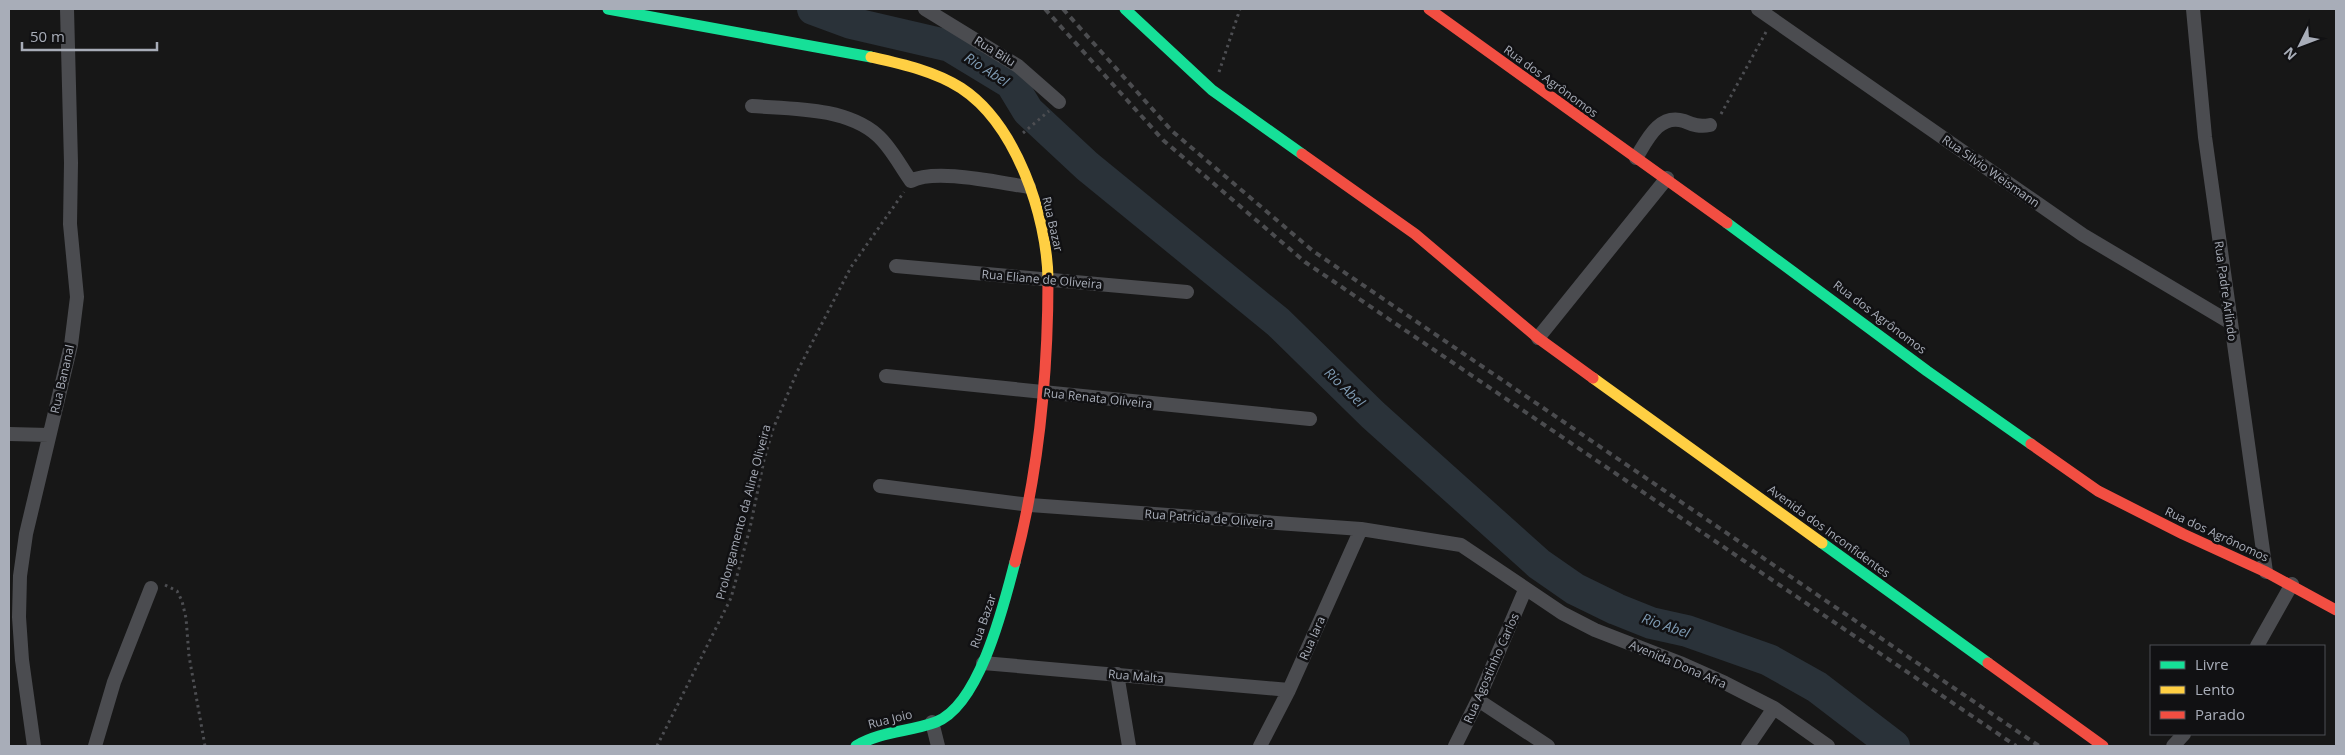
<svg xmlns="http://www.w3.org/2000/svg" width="2345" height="755" font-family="'Open Sans',sans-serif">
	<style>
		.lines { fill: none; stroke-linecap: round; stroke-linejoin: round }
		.river { stroke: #2a3239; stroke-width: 32 }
		.path { stroke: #4d4e52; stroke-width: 3; stroke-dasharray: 2.5 4; stroke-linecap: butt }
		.street { stroke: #4b4c50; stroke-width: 14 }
		.fast { stroke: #16e098; stroke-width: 11 }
		.slow { stroke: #ffcf43; stroke-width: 11 }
		.jam { stroke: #f24e42; stroke-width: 11 }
		.rail { stroke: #4b4c4f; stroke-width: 4; stroke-dasharray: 6 5; stroke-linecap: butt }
		.labels { text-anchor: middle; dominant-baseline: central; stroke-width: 5; stroke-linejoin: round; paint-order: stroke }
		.street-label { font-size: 12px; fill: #a8adb8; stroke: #111113 }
		.water-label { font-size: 14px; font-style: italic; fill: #7f9bb3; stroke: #111113 }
	</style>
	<rect width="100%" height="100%" fill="#171717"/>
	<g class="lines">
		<path class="river" d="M 813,9 L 851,23 L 950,46 L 1011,83 L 1028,111 L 1087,166 L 1278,322 L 1373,415 L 1539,564 L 1575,589 L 1616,609 L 1651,623 L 1687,631 L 1769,660 L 1817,687 L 1894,746"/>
		<path class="path" d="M 1219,72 L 1240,9
			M 1721,114 L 1766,32
			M 1023,133 L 1049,111
			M 165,585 L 177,591 L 182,601 L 186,618 L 189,656 L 205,746
			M 657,746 L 731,598 L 750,528 L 764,460 L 773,429 L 797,372 L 851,267 L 904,192"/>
		<path class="street" d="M 925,9 L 1018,66 L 1059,102
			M 1758,9 L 2083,235 L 2231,323
			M 2193,9 L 2205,137 L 2266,572
			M 752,106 C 791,109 845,107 877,135 C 891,147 900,166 911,181 C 936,168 999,183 1029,187
			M 1636,158 C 1647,140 1659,113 1684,121 C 1693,125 1700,127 1710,125
			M 896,266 L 1187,292
			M 1538,338 L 1667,178
			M 886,376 L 1310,419
			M 9,434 L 49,435
			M 880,486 L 1030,505 L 1361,529 L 1461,545 L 1562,613 L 1595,630 L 1680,663 L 1725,683 L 1774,708 L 1828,746
			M 2257,646 L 2292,584
			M 983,663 L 1289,690
			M 1117,674 L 1129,746
			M 1478,700 L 1548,746
			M 932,722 L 938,746
			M 34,746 L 22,660 L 19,617 L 20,576 L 26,534 L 71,345 L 77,297 L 70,224 L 71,163 L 67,9
			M 95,746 L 114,682 L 151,588
			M 1260,746 L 1289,690 L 1361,529
			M 1455,746 L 1478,700 L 1525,590
			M 1748,746 L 1774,708
			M 2173,746 L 2184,734"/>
		<path class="fast" d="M 608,9 L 871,57
			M 1125,9 L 1212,90 L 1302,154
			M 1727,223 L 1927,371 L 2031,444
			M 1822,543 L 1988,663
			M 856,746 C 881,731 909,732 936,722 C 980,705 1004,604 1015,562"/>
		<path class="slow" d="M 871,57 C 902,64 934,71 961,88 C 1016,124 1047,216 1048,279
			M 1593,378 L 1822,543"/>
		<path class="jam" d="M 1429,9 L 1727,223
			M 1302,154 L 1415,234 L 1538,338 L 1593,378
			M 2031,444 L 2098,491 L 2183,534 L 2266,572 L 2336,610
			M 1015,562 C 1039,470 1048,373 1048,279
			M 1988,663 L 2103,746"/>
		<path class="rail" d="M 1045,9 L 1163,140 L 1305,262 L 2016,746
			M 1063,9 L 1172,131 L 1313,251 L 2039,746"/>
	</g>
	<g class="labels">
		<g class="street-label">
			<text transform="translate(995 51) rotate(32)">Rua Bilu</text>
			<text transform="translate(1551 81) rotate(36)">Rua dos Agrônomos</text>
			<text transform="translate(1991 171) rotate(35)">Rua Silvio Weismann</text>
			<text transform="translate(1053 224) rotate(77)">Rua Bazar</text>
			<text transform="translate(1042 279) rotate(5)">Rua Eliane de Oliveira</text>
			<text transform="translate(2226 291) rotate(82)">Rua Padre Arlindo</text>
			<text transform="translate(1880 317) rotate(37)">Rua dos Agrônomos</text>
			<text transform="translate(62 379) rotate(-77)">Rua Bananal</text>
			<text transform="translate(1098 398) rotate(6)">Rua Renata Oliveira</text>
			<text transform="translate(743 512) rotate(-75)">Prolongamento da Aline Oliveira</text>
			<text transform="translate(1209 518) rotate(4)">Rua Patricia de Oliveira</text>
			<text transform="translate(1829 531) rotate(36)">Avenida dos Inconfidentes</text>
			<text transform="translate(2217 534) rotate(25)">Rua dos Agrônomos</text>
			<text transform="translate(983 621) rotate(-71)">Rua Bazar</text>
			<text transform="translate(1312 638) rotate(-66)">Rua Iara</text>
			<text transform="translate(1678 664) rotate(23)">Avenida Dona Afra</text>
			<text transform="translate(1491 668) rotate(-66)">Rua Agostinho Carlos</text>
			<text transform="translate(1136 676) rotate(5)">Rua Malta</text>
			<text transform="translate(890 719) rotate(-14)">Rua Joio</text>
		</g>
		<g class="water-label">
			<text transform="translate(987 69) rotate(33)">Rio Abel</text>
			<text transform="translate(1345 387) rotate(44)">Rio Abel</text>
			<text transform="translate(1666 625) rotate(19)">Rio Abel</text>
		</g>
	</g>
	<rect width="2345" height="755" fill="none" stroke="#a8adb8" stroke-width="20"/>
	<rect x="2150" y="645" width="175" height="90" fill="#111113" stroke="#4d4f55"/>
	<rect x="2160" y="661" width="25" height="8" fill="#16e098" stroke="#4d4f55"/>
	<text x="2195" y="670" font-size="15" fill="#a8adb8">Livre</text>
	<rect x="2160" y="686" width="25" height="8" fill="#ffcf43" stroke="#4d4f55"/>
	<text x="2195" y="695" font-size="15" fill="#a8adb8">Lento</text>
	<rect x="2160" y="711" width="25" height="8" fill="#f24e42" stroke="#4d4f55"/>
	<text x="2195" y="720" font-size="15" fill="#a8adb8">Parado</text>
	<g transform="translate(2300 45) rotate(228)" stroke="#111113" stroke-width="4" paint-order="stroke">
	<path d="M0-4L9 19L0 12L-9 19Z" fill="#a8adb8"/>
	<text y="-8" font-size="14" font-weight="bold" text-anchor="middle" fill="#a8adb8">N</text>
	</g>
	<path d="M22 42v8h135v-8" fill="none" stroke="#a8adb8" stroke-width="2.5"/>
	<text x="30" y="42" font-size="15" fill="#a8adb8" stroke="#111113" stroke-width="4" paint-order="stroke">50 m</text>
</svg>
